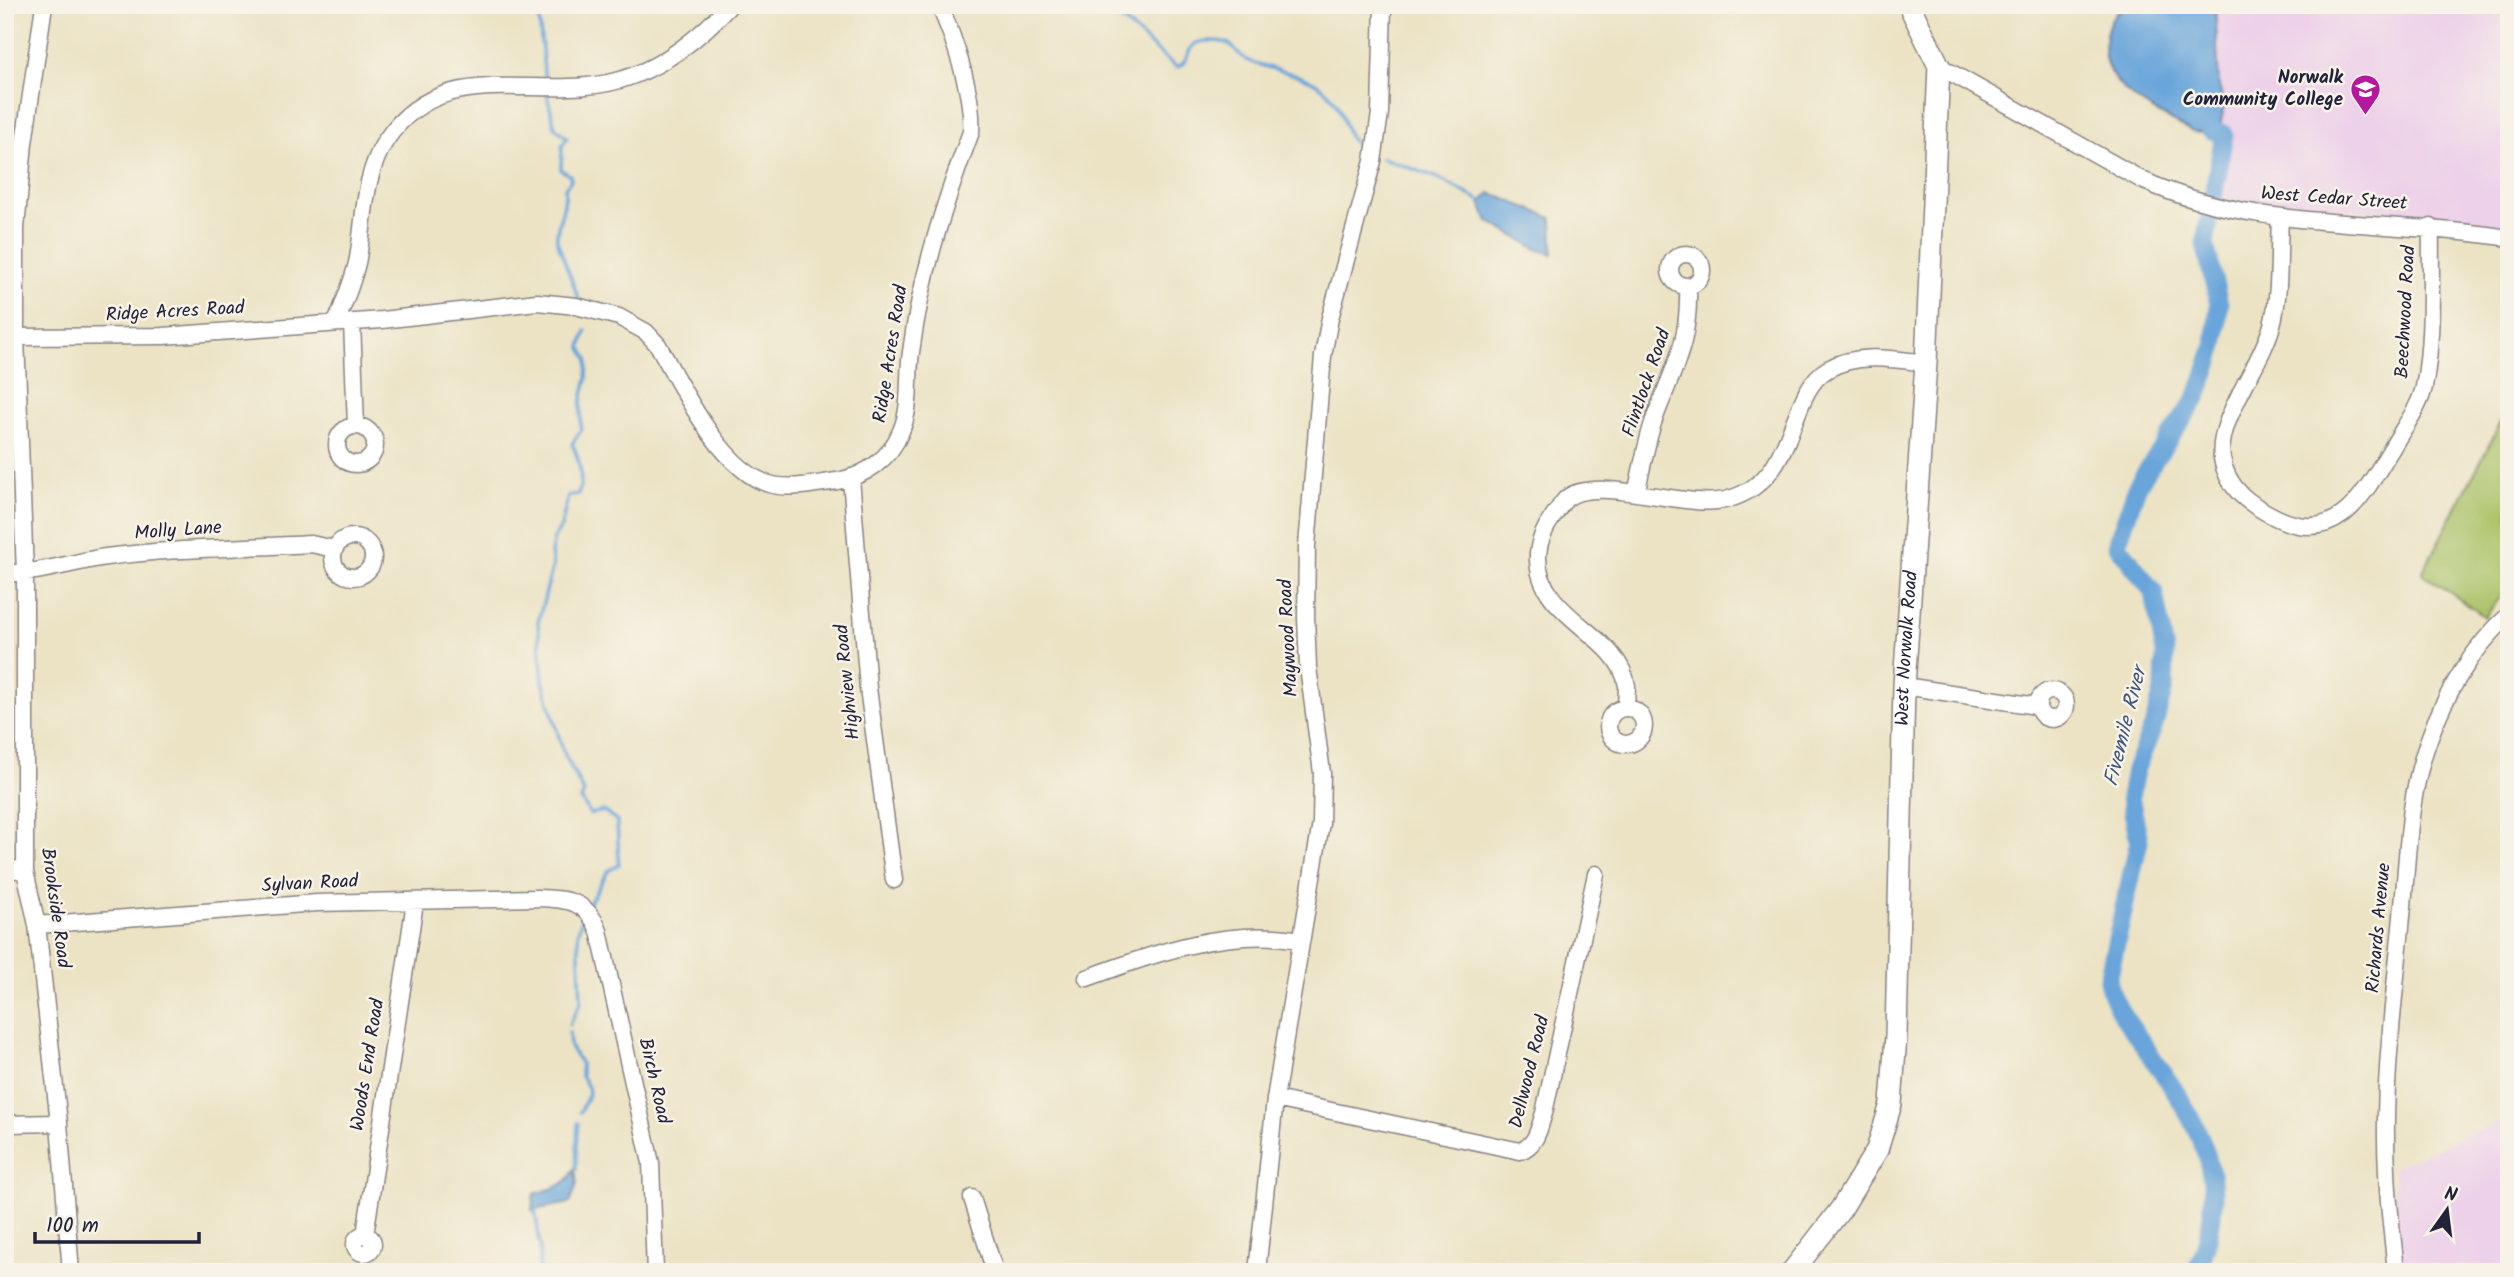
<svg xmlns="http://www.w3.org/2000/svg" width="2514" height="1277" font-family="Kalam,sans-serif">
	<style>
		.built { fill: #edd0e9 }
		.green { fill: #abc369; stroke: #667252; stroke-width: 2 }
		.water { fill: #69a5da; stroke: #46648a; stroke-width: 2 }
		.lines { fill: none; stroke-linecap: round; stroke-linejoin: round }
		.stream { stroke: #69a5da; stroke-width: 3.5 }
		.river { stroke: #69a5da; stroke-width: 19 }
		.minor-casing { stroke: #878280; stroke-width: 19 }
		.major-casing { stroke: #878280; stroke-width: 24 }
		.minor { stroke: #fff; stroke-width: 16 }
		.major { stroke: #fff; stroke-width: 21 }
		.labels { text-anchor: middle; dominant-baseline: central; stroke-width: 5; stroke-linejoin: round; paint-order: stroke }
		.poi-label { font-size: 19px; font-weight: bold; fill: #22223b; stroke: #f7f3e8; text-anchor: end }
		.street-label { font-size: 19px; fill: #22223b; stroke: #f7f3e8 }
		.water-label { font-size: 21px; font-style: italic; fill: #3e567b; stroke: #f7f3e8 }
	</style>
	<rect width="100%" height="100%" fill="#f7f3e8"/>
	<filter id="ink" filterUnits="userSpaceOnUse"><feTurbulence type="fractalNoise" baseFrequency=".0143" numOctaves="2"/><feDisplacementMap in="SourceGraphic" scale="14" xChannelSelector="R" yChannelSelector="G"/><feConvolveMatrix kernelMatrix="1 2 1 2 8 2 1 2 1" color-interpolation-filters="sRGB"/></filter>
	<filter id="wash" filterUnits="userSpaceOnUse"><feTurbulence type="fractalNoise" baseFrequency=".00686" numOctaves="4" result="noise"/><feDisplacementMap in="SourceGraphic" scale="28" xChannelSelector="R" yChannelSelector="G"/><feGaussianBlur stdDeviation="1.57" result="paint"/><feColorMatrix in="noise" values="0 0 0 0 0 0 0 0 0 0 0 0 0 0 0 0 0 1.4 0 .05"/><feComposite in="paint" operator="in"/></filter>
	<g filter="url(#wash)">
		<rect width="100%" height="100%" fill="#ece3c5"/>
		<path class="built" d="M 2215,5 L 2509,5 L 2509,229 L 2376,211 L 2278,207 L 2210,196 L 2224,107 L 2219,86 Z
			M 2509,1117 L 2509,1272 L 2398,1272 L 2394,1167 Z"/>
		<path class="green" d="M 2509,407 L 2509,586 L 2485,617 L 2422,573 Z"/>
		<path class="water" d="M 2127,5 L 2215,5 L 2219,86 L 2224,107 L 2220,126 L 2202,133 L 2192,132 C 2158,111 2097,90 2105,40 C 2108,23 2112,13 2127,5 Z
			M 1490,193 L 1552,218 L 1553,254 L 1539,250 L 1488,221 L 1480,203 Z
			M 575,1168 L 577,1184 L 570,1203 L 532,1210 L 534,1194 C 551,1189 567,1187 575,1168 Z"/>
		<g class="lines">
			<path class="stream" d="M 538,5 L 545,83
				M 1090,5 C 1100,12 1112,14 1120,19 C 1141,33 1156,53 1177,67 C 1190,64 1185,45 1200,42 C 1207,40 1221,41 1227,43 C 1235,47 1239,56 1247,60 C 1274,73 1316,72 1334,100 C 1348,121 1342,138 1366,153
				M 546,91 L 555,127 L 567,138 L 562,146 L 561,170 L 570,175 L 571,180 L 565,188 C 567,211 555,222 557,241 L 580,302
				M 1382,158 L 1436,177 L 1481,201
				M 586,331 L 581,347 L 588,359 L 587,379 L 581,403 L 581,430 L 572,444 C 579,456 584,482 578,494 L 568,496 L 561,527 L 554,538 L 551,553 L 553,565 L 538,622 L 543,681 L 563,751 L 584,793 L 581,799 L 590,814 L 604,811 L 617,821 L 619,865 L 608,871 L 587,907
				M 569,1025 L 581,1002 L 578,932 L 583,913
				M 569,1032 L 570,1047 L 581,1064 L 581,1076 L 588,1087 L 589,1094 L 580,1112
				M 576,1169 L 578,1123
				M 538,1207 L 535,1209 L 540,1247 L 539,1272"/>
			<path class="river" d="M 2195,1272 C 2206,1255 2209,1234 2212,1215 C 2221,1149 2176,1092 2140,1040 C 2126,1020 2112,1004 2108,979 L 2139,841 L 2130,797 L 2135,770 L 2154,725 L 2164,687 L 2165,653 L 2154,593 L 2117,544 L 2138,484 L 2198,396 L 2215,346 L 2219,304 L 2205,244 L 2224,134 L 2211,130"/>
		</g>
	</g>
	<g filter="url(#ink)">
		<g class="lines">
			<defs>
				<path id="minor" d="M 44,5 L 24,143 L 16,228 L 16,337 L 25,574 L 25,871 L 37,925 L 59,1123 L 71,1272
					M 1939,66 L 2142,180 C 2258,233 2386,218 2509,238
					M 2280,219 C 2278,253 2281,292 2272,325 C 2262,365 2216,419 2222,458 C 2227,489 2250,505 2277,518 C 2339,547 2364,493 2392,448 C 2403,428 2419,409 2424,387 C 2434,335 2430,279 2431,227
					M1670 270a16 16 0 1 1 32 0a16 16 0 1 1-32 0Z
					M 352,322 L 356,426
					M 336,323 C 344,302 354,280 358,258 C 365,218 363,176 386,140 C 446,50 547,109 632,76 C 670,62 703,34 730,5
					M 16,337 L 163,336 L 382,320 L 537,302 L 576,306 L 619,317 L 646,332 L 658,345 C 681,386 721,470 769,484 C 790,490 815,484 837,481 C 866,476 890,459 901,431 C 912,406 907,378 911,352 C 921,276 944,204 971,132 C 974,96 954,37 939,5
					M337 445a19 19 0 1 1 38 0a19 19 0 1 1-38 0Z
					M 851,478 L 868,688 L 894,880
					M 1636,493 C 1642,469 1646,443 1654,420 C 1673,368 1690,345 1688,286
					M333 557a20 20 0 1 1 40 0a20 20 0 1 1-40 0Z
					M 5,573 C 40,574 72,562 106,557 C 173,548 243,548 311,544 L 334,549
					M 1904,686 L 2037,706
					M2038 705a14 14 0 1 1 28 0a14 14 0 1 1-28 0Z
					M 1626,707 C 1626,701 1627,693 1627,686 C 1619,632 1535,618 1538,554 C 1539,540 1546,526 1554,515 C 1558,510 1562,502 1567,498 C 1597,474 1688,511 1729,499 C 1799,479 1786,393 1828,369 C 1857,352 1895,359 1926,363
					M1608 726a18 18 0 1 1 36 0a18 18 0 1 1-36 0Z
					M 5,868 L 25,871
					M 37,925 L 317,903 L 537,898 C 567,899 587,900 599,931 L 651,1163 L 655,1272
					M 1087,978 C 1156,953 1226,927 1300,940
					M 1275,1099 L 1520,1151 C 1537,1145 1539,1128 1544,1113 L 1596,874
					M 5,1124 L 59,1123
					M 972,1198 L 995,1272
					M355 1244a9 9 0 1 1 18 0a9 9 0 1 1-18 0Z
					M 365,1235 L 415,902
					M 1257,1272 L 1275,1099 L 1321,823 L 1322,773 L 1308,667 L 1306,617 L 1307,546 L 1323,356 L 1330,318 L 1373,161 L 1380,113 L 1383,5
					M 2396,1272 C 2393,1238 2388,1205 2387,1171 C 2382,1084 2395,993 2403,906 C 2408,849 2409,793 2429,739 C 2445,694 2473,647 2509,615"/>
				<g id="major">
					<path id="s1" d="M 1792,1272 L 1841,1209 L 1877,1150 L 1891,1104 L 1896,1036 L 1904,686 L 1926,363 L 1939,66 L 1909,5"/>
				</g>
			</defs>
			<use href="#minor" class="minor-casing"/>
			<use href="#major" class="major-casing"/>
			<use href="#minor" class="minor"/>
			<use href="#major" class="major"/>
		</g>
	</g>
	<defs>
		<symbol id="university-pin" viewBox="-11 -11 22 30"><path d="M0 17L-7.5 6A9.5 9.5 0 1 1 7.5 6Z" fill="#b5179e" stroke="#f7f3e8"/><path d="M0-5L7-2L0 1L-7-2ZM-4 1L0 2.5L4 1V4Q0 6-4 4Z" fill="#fff"/></symbol>
	</defs>
	<g fill-rule="evenodd">
		<use href="#university-pin" x="2348" y="72" width="35" height="47"/>
	</g>
	<g class="labels">
		<g class="poi-label">
			<text x="2343" y="78">Norwalk<tspan x="2343" dy="22">Community College</tspan></text>
		</g>
		<g class="street-label">
			<text transform="translate(2334 199) rotate(4)">West Cedar Street</text>
			<text transform="translate(175 312) rotate(-3)">Ridge Acres Road</text>
			<text transform="translate(2406 312) rotate(-87)">Beechwood Road</text>
			<text transform="translate(891 354) rotate(-81)">Ridge Acres Road</text>
			<text transform="translate(1647 383) rotate(-71)">Flintlock Road</text>
			<text transform="translate(178 531) rotate(-4)">Molly Lane</text>
			<text transform="translate(1289 638) rotate(-93)">Maywood Road</text>
			<text stroke="none"><textPath href="#s1" startOffset="653">West Norwalk Road</textPath></text>
			<text transform="translate(848 682) rotate(-96)">Highview Road</text>
			<text transform="translate(310 884) rotate(-3)">Sylvan Road</text>
			<text transform="translate(55 908) rotate(82)">Brookside Road</text>
			<text transform="translate(2379 928) rotate(-85)">Richards Avenue</text>
			<text transform="translate(368 1065) rotate(-81)">Woods End Road</text>
			<text transform="translate(1530 1072) rotate(-76)">Dellwood Road</text>
			<text transform="translate(654 1081) rotate(77)">Birch Road</text>
		</g>
		<g class="water-label">
			<text transform="translate(2126 727) rotate(-76)">Fivemile River</text>
		</g>
	</g>
	<rect width="2514" height="1277" fill="none" stroke="#f7f3e8" stroke-width="28"/>
	<g transform="translate(2447 1210) rotate(14)" stroke="#f7f3e8" stroke-width="5" paint-order="stroke">
	<path d="M0-5L12 26L0 18L-12 26Z" fill="#22223b"/>
	<text y="-10" font-size="19" font-weight="bold" text-anchor="middle" fill="#22223b">N</text>
	</g>
	<path d="M35 1232v10h164v-10" fill="none" stroke="#22223b" stroke-width="3.5"/>
	<text x="46" y="1232" font-size="21" fill="#22223b" stroke="#f7f3e8" stroke-width="5" paint-order="stroke">100 m</text>
</svg>
